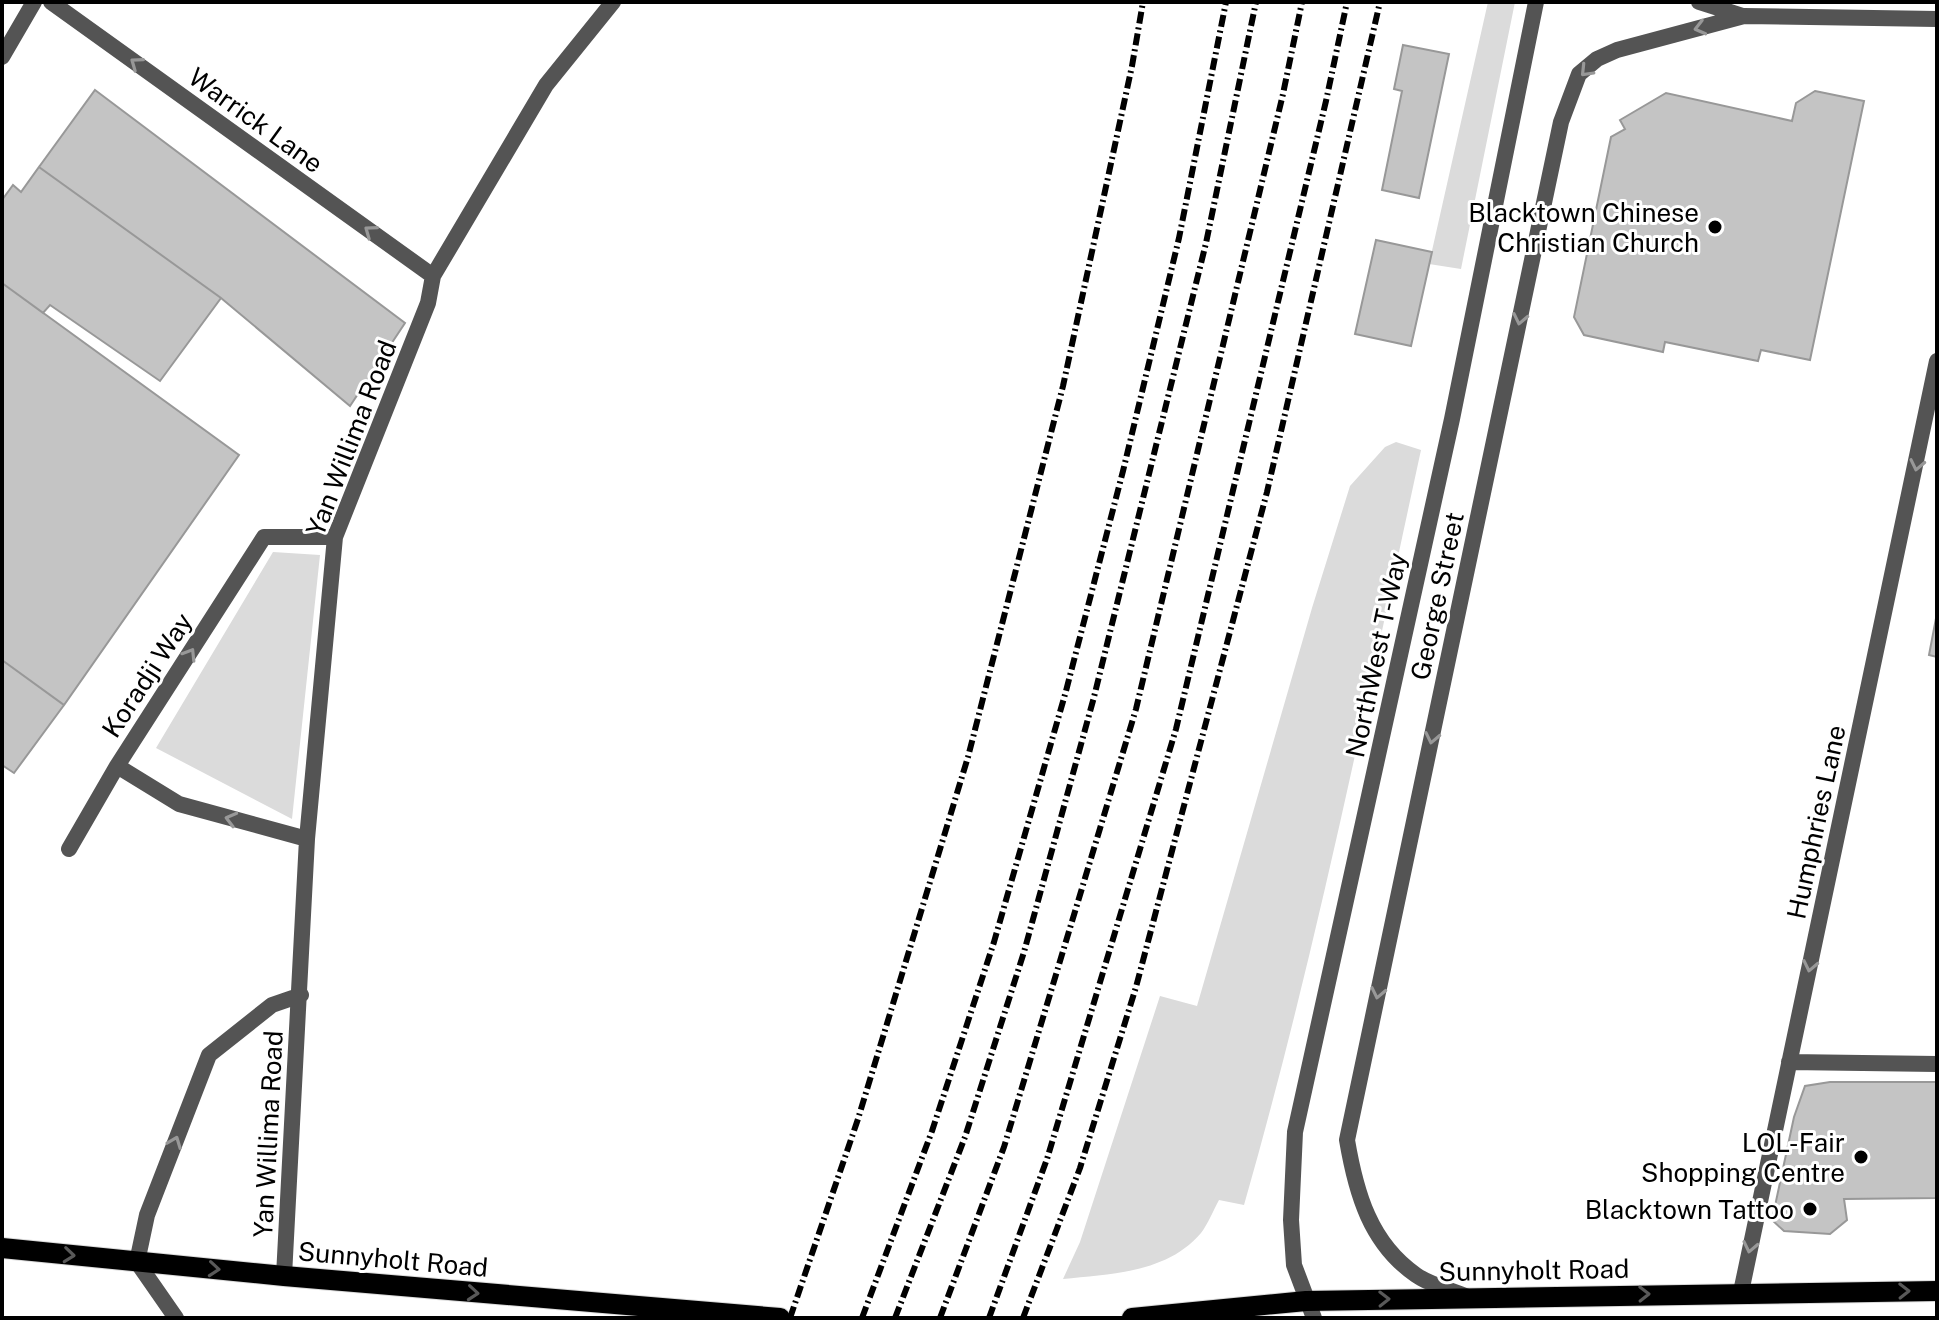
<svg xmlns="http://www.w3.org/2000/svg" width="1939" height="1320" font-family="'Public Sans',sans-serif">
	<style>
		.green { fill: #dbdbdb }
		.building { fill: #c4c4c4; stroke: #989898; stroke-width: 2 }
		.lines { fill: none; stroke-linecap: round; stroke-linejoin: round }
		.primary-casing { stroke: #dbdbdb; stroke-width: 22 }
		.lane { stroke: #545454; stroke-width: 16 }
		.street { stroke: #545454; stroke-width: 16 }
		.primary { stroke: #000; stroke-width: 20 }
		.rail { stroke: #000; stroke-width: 6; stroke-dasharray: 12 4 2 4; stroke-linecap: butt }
		.oneway { stroke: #989898 }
		.oneway2 { stroke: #595959 }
		.poi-dot { fill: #000; stroke: #fff; stroke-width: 3 }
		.labels { text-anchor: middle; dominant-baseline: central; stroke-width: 6; stroke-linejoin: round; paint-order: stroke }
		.street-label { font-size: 26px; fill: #000; stroke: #fff }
		.poi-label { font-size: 26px; fill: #000; stroke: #fff; text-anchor: end }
	</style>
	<rect width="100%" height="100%" fill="#fff"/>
	<path class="green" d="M 1488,2 L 1515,2 L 1461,269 L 1429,264 Z
		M 1396,442 L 1421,450 C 1366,703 1315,957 1244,1205 L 1219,1200 C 1213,1211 1208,1224 1201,1233 C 1167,1273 1111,1274 1063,1279 L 1080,1242 L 1160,996 L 1197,1006 L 1312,608 L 1350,486 L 1385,447 Z
		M 273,552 L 320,555 L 292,819 L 156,748 Z"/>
	<path class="building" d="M 1403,45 L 1449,54 L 1419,198 L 1382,190 L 1402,91 L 1394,89 Z
		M 95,90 L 405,323 L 350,406 L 221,298 L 39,167 Z
		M 1815,91 L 1864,101 L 1810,360 L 1761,350 L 1758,361 L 1665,342 L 1663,352 L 1584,335 L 1574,317 L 1611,137 L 1625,129 L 1620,120 L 1666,93 L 1792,121 L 1796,103 Z
		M 39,167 L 221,298 L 160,381 L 50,305 L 43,313 L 2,283 L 2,200 L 13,185 L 21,192 Z
		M 1376,240 L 1432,252 L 1411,346 L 1355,334 Z
		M 2,283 L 239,455 L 64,705 L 2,660 Z
		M 1937,613 L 1937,657 L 1929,655 Z
		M 2,660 L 64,705 L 14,773 L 2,765 Z
		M 1830,1082 L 1937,1082 L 1937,1198 L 1844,1199 L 1847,1220 L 1830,1234 L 1784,1231 L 1772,1220 L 1794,1117 L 1805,1086 Z"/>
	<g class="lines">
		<defs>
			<path id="primary" d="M 2,1248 L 284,1276 L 780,1318
				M 1132,1318 L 1306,1301 L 1937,1291"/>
		</defs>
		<use href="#primary" class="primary-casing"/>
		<path class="lane" d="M 51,2 L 433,276
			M 307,839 L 179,804 L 117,766 L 264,537 L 335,537
			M 69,849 L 117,766
			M 1789,1062 L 1937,1064
			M 284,1276 L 307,839 L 335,537 L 428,303 L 433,276 L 546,85 L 613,2
			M 1741,1292 L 1937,361
			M 176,1318 L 137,1262 L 147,1215 L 209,1055 L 272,1005 L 301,995
			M 1314,1318 L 1294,1265 L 1291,1220 L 1295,1132 L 1452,419 L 1536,2"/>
		<path class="street" d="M 1699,2 L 1743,16
			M 2,57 L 34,2
			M 1468,1297 C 1452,1290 1430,1285 1416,1275 C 1370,1243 1356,1193 1347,1140 L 1561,122 L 1579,74 L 1597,59 L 1617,50 L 1744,16 L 1937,19"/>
		<use href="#primary" class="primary"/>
		<path class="rail" d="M 790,1318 L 858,1119 L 968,757 L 1063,386 L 1132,66 L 1143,2
			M 862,1318 L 932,1131 L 994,942 L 1066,691 L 1123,471 L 1179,238 L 1226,2
			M 895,1318 L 965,1137 L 1024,952 L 1094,697 L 1206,243 L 1256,2
			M 940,1318 L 1004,1147 L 1136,709 L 1283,94 L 1302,2
			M 989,1318 L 1047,1159 L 1176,729 L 1326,101 L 1347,2
			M 1023,1318 L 1080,1168 L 1136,987 L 1267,492 L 1380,2"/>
	</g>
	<defs><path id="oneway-chevron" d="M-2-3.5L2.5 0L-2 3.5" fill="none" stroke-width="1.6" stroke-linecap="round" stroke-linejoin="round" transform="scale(2)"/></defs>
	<g class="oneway">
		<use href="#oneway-chevron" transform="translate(1700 28) rotate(166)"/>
		<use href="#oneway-chevron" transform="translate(136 63) rotate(-144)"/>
		<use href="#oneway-chevron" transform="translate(1586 71) rotate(134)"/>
		<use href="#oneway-chevron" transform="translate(370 231) rotate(-144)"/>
		<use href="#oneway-chevron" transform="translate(1520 319) rotate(102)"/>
		<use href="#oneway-chevron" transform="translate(1917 465) rotate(102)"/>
		<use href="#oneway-chevron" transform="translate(190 654) rotate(-58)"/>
		<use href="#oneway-chevron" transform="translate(1432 738) rotate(102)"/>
		<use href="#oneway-chevron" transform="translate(231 819) rotate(-165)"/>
		<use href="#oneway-chevron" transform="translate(1810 966) rotate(102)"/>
		<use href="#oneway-chevron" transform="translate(1378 993) rotate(102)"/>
		<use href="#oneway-chevron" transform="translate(175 1142) rotate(-69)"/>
		<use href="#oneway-chevron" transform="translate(1750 1247) rotate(102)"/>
	</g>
	<g class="oneway2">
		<use href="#oneway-chevron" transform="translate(69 1255) rotate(6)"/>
		<use href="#oneway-chevron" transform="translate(214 1269) rotate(5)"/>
		<use href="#oneway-chevron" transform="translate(1904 1291) rotate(-1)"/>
		<use href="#oneway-chevron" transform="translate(473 1293) rotate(5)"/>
		<use href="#oneway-chevron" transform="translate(1644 1294) rotate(-1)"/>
		<use href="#oneway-chevron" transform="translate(1384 1299) rotate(-1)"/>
	</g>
	<g class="poi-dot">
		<circle cx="1715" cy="227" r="8"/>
		<circle cx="1861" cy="1157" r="8"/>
		<circle cx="1810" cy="1209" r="8"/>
	</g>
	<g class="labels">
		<g class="street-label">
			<text transform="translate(256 120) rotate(36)">Warrick Lane</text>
			<text transform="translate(351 438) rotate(-69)">Yan Willima Road</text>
			<text transform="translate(1437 596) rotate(-78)">George Street</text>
			<text transform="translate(1376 655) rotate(-78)">NorthWest T-Way</text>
			<text transform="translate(147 675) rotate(-57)">Koradji Way</text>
			<text transform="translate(1816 822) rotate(-78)">Humphries Lane</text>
			<text transform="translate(268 1134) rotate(-87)">Yan Willima Road</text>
			<text transform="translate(393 1259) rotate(5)">Sunnyholt Road</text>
			<text transform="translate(1534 1270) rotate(-1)">Sunnyholt Road</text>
		</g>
		<g class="poi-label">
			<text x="1699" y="212">Blacktown Chinese<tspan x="1699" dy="30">Christian Church</tspan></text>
			<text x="1845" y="1142">LOL-Fair<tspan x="1845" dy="30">Shopping Centre</tspan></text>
			<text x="1794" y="1209">Blacktown Tattoo</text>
		</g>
	</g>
	<rect width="1939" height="1320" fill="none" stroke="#000000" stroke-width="8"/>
</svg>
